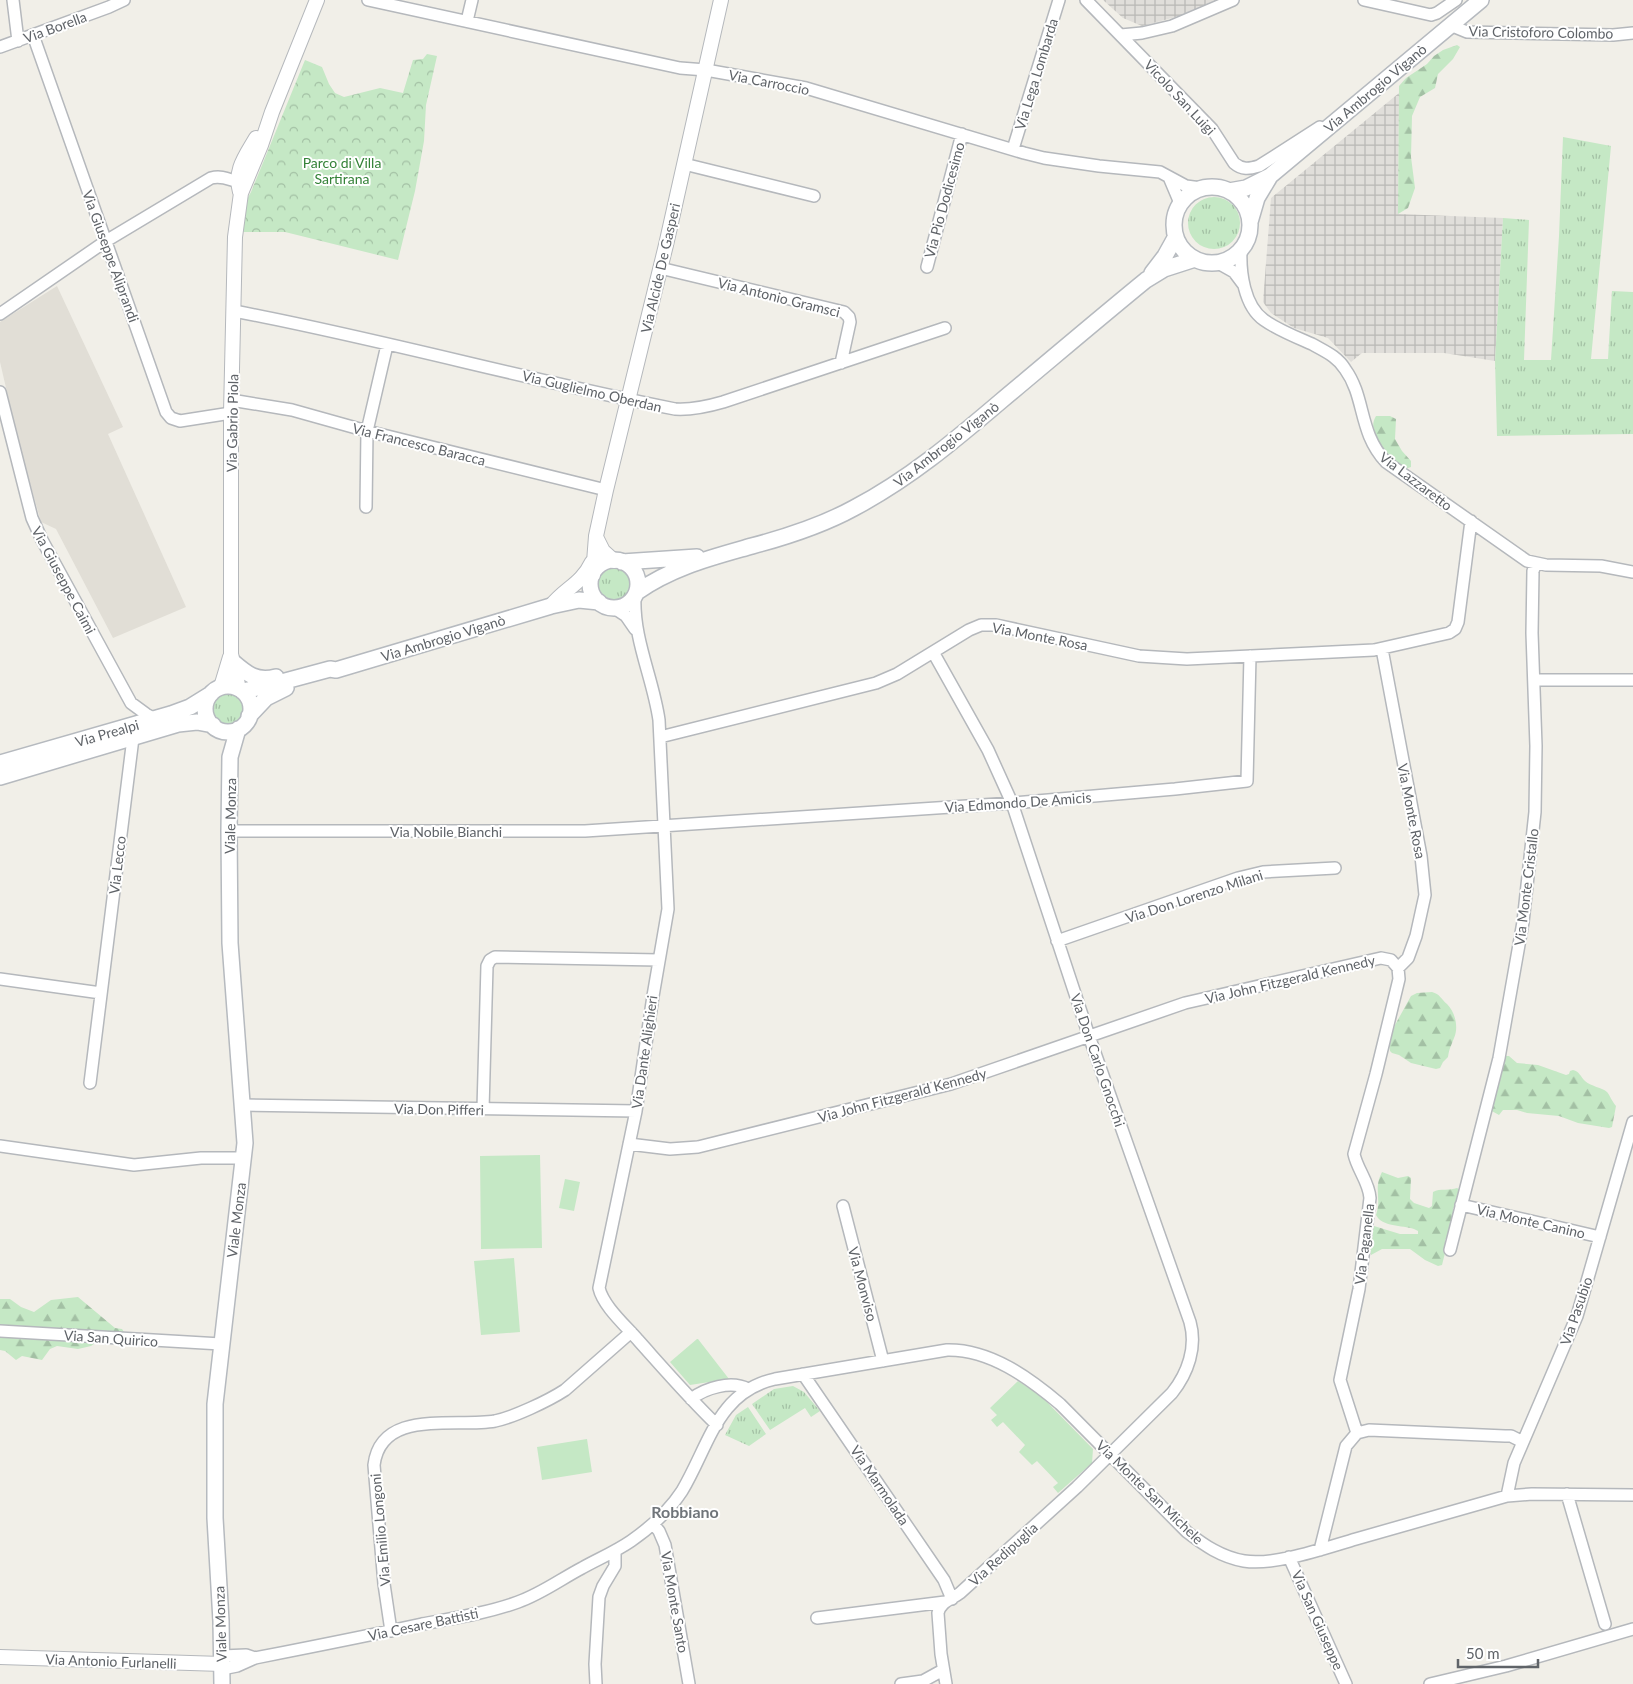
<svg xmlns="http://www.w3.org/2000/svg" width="1633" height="1684" font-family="Lato,sans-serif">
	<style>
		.industrial { fill: url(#industrial-grid) }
		.education { fill: #e1ded6 }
		.grass { fill: url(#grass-tufts) }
		.forest { fill: url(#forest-firs) }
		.park { fill: url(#park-crowns) }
		.garden { fill: #c5e8c5 }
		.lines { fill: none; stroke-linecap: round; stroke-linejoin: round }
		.minor-casing { stroke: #b5b8bc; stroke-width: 14 }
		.tertiary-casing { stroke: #b5b8bc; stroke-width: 16 }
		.secondary-casing { stroke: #b6babf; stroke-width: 18 }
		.minor { stroke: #fff; stroke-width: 11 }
		.tertiary { stroke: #fff; stroke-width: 14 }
		.secondary { stroke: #fff; stroke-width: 15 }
		.labels { text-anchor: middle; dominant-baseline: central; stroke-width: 4; stroke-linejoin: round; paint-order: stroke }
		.street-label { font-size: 14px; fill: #5f6368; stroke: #fff }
		.park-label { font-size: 14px; fill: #348238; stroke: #fff }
		.quarter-label { font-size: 16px; font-weight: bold; fill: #70757a; stroke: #fff }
	</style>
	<defs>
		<pattern id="industrial-grid" width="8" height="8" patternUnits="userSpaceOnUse" patternTransform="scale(1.25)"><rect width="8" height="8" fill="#e0deda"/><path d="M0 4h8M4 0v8" fill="none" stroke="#b9b8b5"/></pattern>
		<pattern id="grass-tufts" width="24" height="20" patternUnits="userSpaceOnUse" patternTransform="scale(1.25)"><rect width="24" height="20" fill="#c5e8c5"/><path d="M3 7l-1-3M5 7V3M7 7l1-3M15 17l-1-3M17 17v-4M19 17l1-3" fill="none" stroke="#a3c0a4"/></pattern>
		<pattern id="forest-firs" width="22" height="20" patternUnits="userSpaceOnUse" patternTransform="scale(1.25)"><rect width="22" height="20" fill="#c5e8c5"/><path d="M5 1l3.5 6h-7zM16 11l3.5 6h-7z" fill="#a3c0a4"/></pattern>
		<pattern id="park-crowns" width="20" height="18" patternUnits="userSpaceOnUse" patternTransform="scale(1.25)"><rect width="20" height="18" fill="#c5e8c5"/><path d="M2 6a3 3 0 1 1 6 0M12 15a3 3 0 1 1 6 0" fill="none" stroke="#a3c0a4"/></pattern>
	</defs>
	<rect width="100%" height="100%" fill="#f1efe8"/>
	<path class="industrial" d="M 1103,0 L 1217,0 L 1187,14 L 1142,26 L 1123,18 Z
		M 1399,93 L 1398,214 L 1503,218 L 1495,361 L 1444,353 L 1362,353 L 1351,362 L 1328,338 L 1294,328 L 1271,313 L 1263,302 L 1271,198 Z"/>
	<path class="education" d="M 57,286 L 123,427 L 108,434 L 186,607 L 113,638 L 56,529 L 41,522 L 20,448 L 0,362 L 0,322 Z"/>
	<path class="grass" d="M 1563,137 L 1611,146 L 1591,359 L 1608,359 L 1612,291 L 1633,292 L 1633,434 L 1497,436 L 1495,361 L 1503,218 L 1529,220 L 1524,360 L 1551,360 L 1559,236 Z
		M1188 223a26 26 0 1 1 52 0a26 26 0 1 1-52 0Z
		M598 584a17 17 0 1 1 34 0a17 17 0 1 1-34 0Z
		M210 709a18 18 0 1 1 36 0a18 18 0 1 1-36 0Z
		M 793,1386 L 804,1392 L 820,1411 L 811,1417 L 805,1408 L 770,1430 L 752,1404 L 774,1389 Z
		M 748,1407 L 766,1434 L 749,1446 L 725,1435 L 736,1415 Z"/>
	<path class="forest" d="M 1457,45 L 1460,47 L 1453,59 L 1438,74 L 1435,88 L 1420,97 L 1412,116 L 1411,157 L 1415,188 L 1408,208 L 1398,214 L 1399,86 L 1406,78 L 1427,64 L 1434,56 L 1443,50 Z
		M 1376,416 L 1390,416 L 1396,419 L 1395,439 L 1402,451 L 1411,461 L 1411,467 L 1405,469 C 1393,459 1364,435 1376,416 Z
		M 1432,992 C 1440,994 1441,999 1447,1004 C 1455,1012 1459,1027 1454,1038 C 1451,1046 1449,1049 1448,1057 L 1443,1062 L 1440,1068 L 1436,1069 L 1411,1063 L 1399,1055 L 1392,1053 L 1390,1051 L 1389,1044 L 1395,1025 L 1411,996 L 1417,993 Z
		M 1505,1056 L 1509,1056 L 1517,1063 L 1538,1065 L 1566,1075 L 1569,1074 L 1570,1071 L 1573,1070 C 1580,1072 1580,1076 1585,1081 C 1590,1086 1603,1088 1607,1092 C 1609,1094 1613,1103 1616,1106 L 1612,1127 L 1609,1128 L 1578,1123 L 1559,1116 L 1527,1113 L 1517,1110 L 1503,1110 L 1499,1115 L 1490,1110 L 1500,1060 Z
		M 1382,1172 L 1398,1178 L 1408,1176 L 1411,1178 L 1410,1199 L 1414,1203 L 1429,1208 L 1432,1206 L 1433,1192 C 1440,1188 1450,1191 1457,1188 L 1464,1192 L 1461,1205 L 1453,1208 L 1453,1218 L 1449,1235 L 1445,1240 L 1446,1249 L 1442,1265 L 1438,1266 L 1425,1260 L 1410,1249 L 1382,1249 L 1371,1255 L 1369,1247 L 1374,1226 L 1400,1234 L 1418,1234 L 1418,1231 L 1414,1229 C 1402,1225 1382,1227 1376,1215 C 1382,1198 1373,1189 1382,1172 Z
		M 78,1297 L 115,1328 L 122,1329 L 126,1335 L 126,1342 L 119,1344 L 102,1338 L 91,1346 L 78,1349 L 57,1346 L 50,1349 L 42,1360 L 22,1356 L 16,1360 L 5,1351 L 0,1350 L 0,1299 L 10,1299 L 21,1307 L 34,1312 L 51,1300 Z"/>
	<path class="park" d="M 427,54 L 437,56 L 426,105 L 424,141 L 415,191 L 398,260 L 285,232 L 243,232 L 245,203 L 251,192 L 305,60 L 322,67 L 329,84 L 335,93 L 344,97 L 380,88 L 403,93 L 413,60 L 423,59 Z"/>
	<path class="garden" d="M 540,1155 L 542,1248 L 481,1249 L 480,1156 Z
		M 565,1179 L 580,1182 L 574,1211 L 559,1208 Z
		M 514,1258 L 520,1332 L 481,1335 L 474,1261 Z
		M 697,1339 L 698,1339 L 729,1379 L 690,1385 L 670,1362 Z
		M 1018,1381 L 1041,1396 L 1093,1449 L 1092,1463 L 1058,1493 L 1053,1487 L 1058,1483 L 1037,1461 L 1032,1465 L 1019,1452 L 1025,1445 L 1003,1422 L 997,1427 L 991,1420 L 997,1415 L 990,1408 Z
		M 587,1439 L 592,1472 L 542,1480 L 537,1447 Z"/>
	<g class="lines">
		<defs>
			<path id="minor" d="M 13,0 L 18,41
				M 368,0 L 680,68 L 706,70 L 806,88 L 1024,153 L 1044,158 L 1099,166 L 1160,172 L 1186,186 L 1201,188
				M 1086,0 L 1212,129 L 1234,163 C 1242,170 1249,169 1259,166 L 1320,127
				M 1364,0 L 1431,15 L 1437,13 L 1456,0
				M 467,21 L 472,0
				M 1450,25 L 1467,32 L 1613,35 L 1633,33
				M 33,35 L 166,412 L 171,418 L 180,421 L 231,413
				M 1121,35 L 1142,33 L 1172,26 L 1233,0
				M 0,47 L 109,7 L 124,0
				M 1013,149 L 1059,0
				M 684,164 L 814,196
				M 1169,177 L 1180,203
				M 1241,250 C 1240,272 1244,306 1264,320 C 1278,330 1296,337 1312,344 C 1324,351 1337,356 1345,369 C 1366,398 1358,432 1386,462 L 1527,561 L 1546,565 L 1601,566 L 1633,572
				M 1218,263 L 1234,272 L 1243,284
				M 927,267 L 962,134
				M 660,268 L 844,312 L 849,317 L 850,322 L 841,363
				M 234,311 C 382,339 527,380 675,409 C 692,410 706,407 723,402 L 945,328
				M 0,314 L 106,241 L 211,178 C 226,174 234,184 244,182
				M 0,392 L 32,518 L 42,540 L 131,703 L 146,714 L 155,719
				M 231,400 L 292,410 L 367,431 L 606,490
				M 366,507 L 367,431 L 387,345
				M 635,596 C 633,639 653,678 659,720 L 668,909 L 653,996 L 636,1111 L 599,1288 C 603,1306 626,1326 638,1340 C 664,1369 689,1398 717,1425
				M 614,608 L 626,616 L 635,629
				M 1382,649 L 1421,856 L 1425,895 L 1416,936 L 1408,958 L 1398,968
				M 933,652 L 988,750 L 1012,803 L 1089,1036 L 1190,1322 C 1197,1347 1188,1373 1172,1393 L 1077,1487 L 960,1593 C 951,1600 941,1601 938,1613 L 941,1654 L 946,1684
				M 1534,680 L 1633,680
				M 660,737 L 876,683 L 897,674 L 969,630 L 981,625 L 996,625 L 1139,656 L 1187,659 L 1374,650 L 1449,633 L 1455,629 L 1458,622 L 1471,521
				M 229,831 L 585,831 L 1012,803 L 1175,789 L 1247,781 L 1250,656
				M 1057,941 L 1238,878 L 1263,872 L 1335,868
				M 0,979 L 101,993
				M 90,1083 L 133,738
				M 242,1105 L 636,1111
				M 483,1109 L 487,966 L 490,960 L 495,957 L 659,960
				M 629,1144 L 670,1149 L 698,1147 L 951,1084 L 1185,1003 L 1381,958 L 1391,960 L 1398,968 L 1399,979 L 1376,1074 L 1354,1154 C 1357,1169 1369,1182 1370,1198 L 1359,1289 L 1340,1380 L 1357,1433
				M 0,1146 L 134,1165 L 201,1158 L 243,1158
				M 1461,1205 L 1600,1237
				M 843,1206 L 883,1361
				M 1450,1250 L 1499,1058 L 1523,922 L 1535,812 L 1536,746 L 1532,633 L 1533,571 L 1536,563
				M 0,1331 L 221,1344
				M 803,1374 L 944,1580 L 952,1599
				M 691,1399 C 705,1388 731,1380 748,1389
				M 1567,1494 L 1605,1624
				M 1507,1496 L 1514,1463 L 1577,1316 L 1633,1122
				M 653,1524 L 659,1531 L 665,1545 L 689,1684
				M 1320,1550 L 1346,1446 L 1357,1433 L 1369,1430 L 1505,1436 L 1511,1436 L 1523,1442
				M 1289,1557 L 1346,1684
				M 817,1618 L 945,1602
				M 391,1631 L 384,1584 L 374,1465 C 381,1408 455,1428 495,1421 C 514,1417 548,1401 565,1390 L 631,1332
				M 222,1656 L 246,1655 L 255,1658
				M 222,1669 L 237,1666 L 255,1658 C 311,1647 367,1636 422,1624 C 454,1618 488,1613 518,1602 C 541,1594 561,1579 582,1568 C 598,1559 615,1552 631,1541 C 651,1527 669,1511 682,1491 C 709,1446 717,1392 775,1379 L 947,1350 C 990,1349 1029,1378 1060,1404 L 1187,1532 C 1204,1545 1221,1557 1244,1561 C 1275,1566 1325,1548 1356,1539 C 1406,1525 1457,1510 1507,1496 L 1532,1494 L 1633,1495
				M 596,1684 L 595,1664 L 599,1597 L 603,1586 L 615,1566 L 615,1552
				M 901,1684 L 923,1681 L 943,1670
				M 1430,1684 L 1506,1666 L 1633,1629"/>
			<path id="tertiary" d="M 240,192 C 234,170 245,157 256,138
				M 596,537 L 603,551 L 614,561
				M 593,575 L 596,536 L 606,490 L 666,245 L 721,0
				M 551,606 C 565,588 581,585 592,562
				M 221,687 L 230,657
				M 239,689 L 231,654 L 231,413 L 235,237 L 241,193 L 261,145 L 272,112 L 317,0
				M 0,1657 L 222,1664"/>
			<path id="secondary" d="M1174 225a38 38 0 1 1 76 0a38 38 0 1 1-76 0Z
				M 1229,191 L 1246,188 L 1270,176 L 1481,0
				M 1250,222 L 1257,198 L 1269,178
				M 1152,273 L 1165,256 L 1175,238
				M590 584a24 24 0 1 1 48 0a24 24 0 1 1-48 0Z
				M 622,562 L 697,557
				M 637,592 C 673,567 710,558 752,546 C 786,537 823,525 854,508 C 909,479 954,441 1001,401 C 1049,361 1097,320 1146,280 L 1164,269 L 1195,259
				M 232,661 C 247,674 256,682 276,677
				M205 709a23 23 0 1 1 46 0a23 23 0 1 1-46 0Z
				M 242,691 L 263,687 L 330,669 L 336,670 L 551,606 L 579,600 L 599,602
				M 249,716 L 266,698 L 286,688
				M 0,763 L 171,714 L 190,707 L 211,694
				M 0,777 L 178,724 L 197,722 L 213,725
				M 222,1684 L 221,1621 L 215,1518 L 215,1404 L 245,1143 L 230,943 L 229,831 L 230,757 L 238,729"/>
		</defs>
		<use href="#minor" class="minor-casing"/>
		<use href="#tertiary" class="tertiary-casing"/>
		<use href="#secondary" class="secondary-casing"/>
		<use href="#minor" class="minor"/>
		<use href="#tertiary" class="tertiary"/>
		<use href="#secondary" class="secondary"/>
	</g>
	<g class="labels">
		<g class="street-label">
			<text transform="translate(55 27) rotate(-20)">Via Borella</text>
			<text transform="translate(1541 32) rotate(1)">Via Cristoforo Colombo</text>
			<text transform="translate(1036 74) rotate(-73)">Via Lega Lombarda</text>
			<text transform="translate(769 82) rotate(11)">Via Carroccio</text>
			<text transform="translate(1375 88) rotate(-40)">Via Ambrogio Viganò</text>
			<text transform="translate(1180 97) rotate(47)">Vicolo San Luigi</text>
			<text transform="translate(944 200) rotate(-75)">Via Pio Dodicesimo</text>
			<text transform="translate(111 256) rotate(70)">Via Giuseppe Aliprandi</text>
			<text transform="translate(660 268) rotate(-77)">Via Alcide De Gasperi</text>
			<text transform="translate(779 297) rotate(14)">Via Antonio Gramsci</text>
			<text transform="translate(592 391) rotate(13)">Via Guglielmo Oberdan</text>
			<text transform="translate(232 423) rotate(-89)">Via Gabrio Piola</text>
			<text transform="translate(419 444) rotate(14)">Via Francesco Baracca</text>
			<text transform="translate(946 444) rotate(-38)">Via Ambrogio Viganò</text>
			<text transform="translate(1416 481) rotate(37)">Via Lazzaretto</text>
			<text transform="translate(64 580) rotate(62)">Via Giuseppe Caimi</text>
			<text transform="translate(1040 636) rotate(11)">Via Monte Rosa</text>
			<text transform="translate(443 638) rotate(-17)">Via Ambrogio Viganò</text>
			<text transform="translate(107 733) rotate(-16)">Via Prealpi</text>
			<text transform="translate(1018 802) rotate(-4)">Via Edmondo De Amicis</text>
			<text transform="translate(1412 811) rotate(79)">Via Monte Rosa</text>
			<text transform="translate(230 816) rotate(-89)">Viale Monza</text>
			<text x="446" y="831">Via Nobile Bianchi</text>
			<text transform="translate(117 865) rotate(-83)">Via Lecco</text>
			<text transform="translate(1526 887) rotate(-83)">Via Monte Cristallo</text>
			<text transform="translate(1194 896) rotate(-18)">Via Don Lorenzo Milani</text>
			<text transform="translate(1290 979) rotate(-13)">Via John Fitzgerald Kennedy</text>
			<text transform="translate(644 1052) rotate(-82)">Via Dante Alighieri</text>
			<text transform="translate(1098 1060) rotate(71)">Via Don Carlo Gnocchi</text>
			<text transform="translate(902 1095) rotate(-15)">Via John Fitzgerald Kennedy</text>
			<text transform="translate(439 1109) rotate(1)">Via Don Pifferi</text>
			<text transform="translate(236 1220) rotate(-83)">Viale Monza</text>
			<text transform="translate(1531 1221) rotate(13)">Via Monte Canino</text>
			<text transform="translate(1364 1244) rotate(-83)">Via Paganella</text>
			<text transform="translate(863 1284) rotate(75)">Via Monviso</text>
			<text transform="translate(1576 1311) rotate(-71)">Via Pasubio</text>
			<text transform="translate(111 1338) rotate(4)">Via San Quirico</text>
			<text transform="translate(880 1485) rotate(56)">Via Marmolada</text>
			<text transform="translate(1150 1492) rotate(44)">Via Monte San Michele</text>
			<text transform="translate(380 1530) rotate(-95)">Via Emilio Longoni</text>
			<text transform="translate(1003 1554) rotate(-42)">Via Redipuglia</text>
			<text transform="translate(675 1602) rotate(80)">Via Monte Santo</text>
			<text transform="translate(1318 1620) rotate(66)">Via San Giuseppe</text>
			<text transform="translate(220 1624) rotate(-92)">Viale Monza</text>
			<text transform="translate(423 1624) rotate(-12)">Via Cesare Battisti</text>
			<text transform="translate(111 1661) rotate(2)">Via Antonio Furlanelli</text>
		</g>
		<g class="park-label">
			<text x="342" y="162">Parco di Villa<tspan x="342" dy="16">Sartirana</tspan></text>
		</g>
		<g class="quarter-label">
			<text x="685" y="1511">Robbiano</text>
		</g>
	</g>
	<path d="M1458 1659v8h80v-8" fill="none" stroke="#5f6368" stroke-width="2.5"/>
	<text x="1466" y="1659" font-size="15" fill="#5f6368" stroke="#ffffff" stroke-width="4" paint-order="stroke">50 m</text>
</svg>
